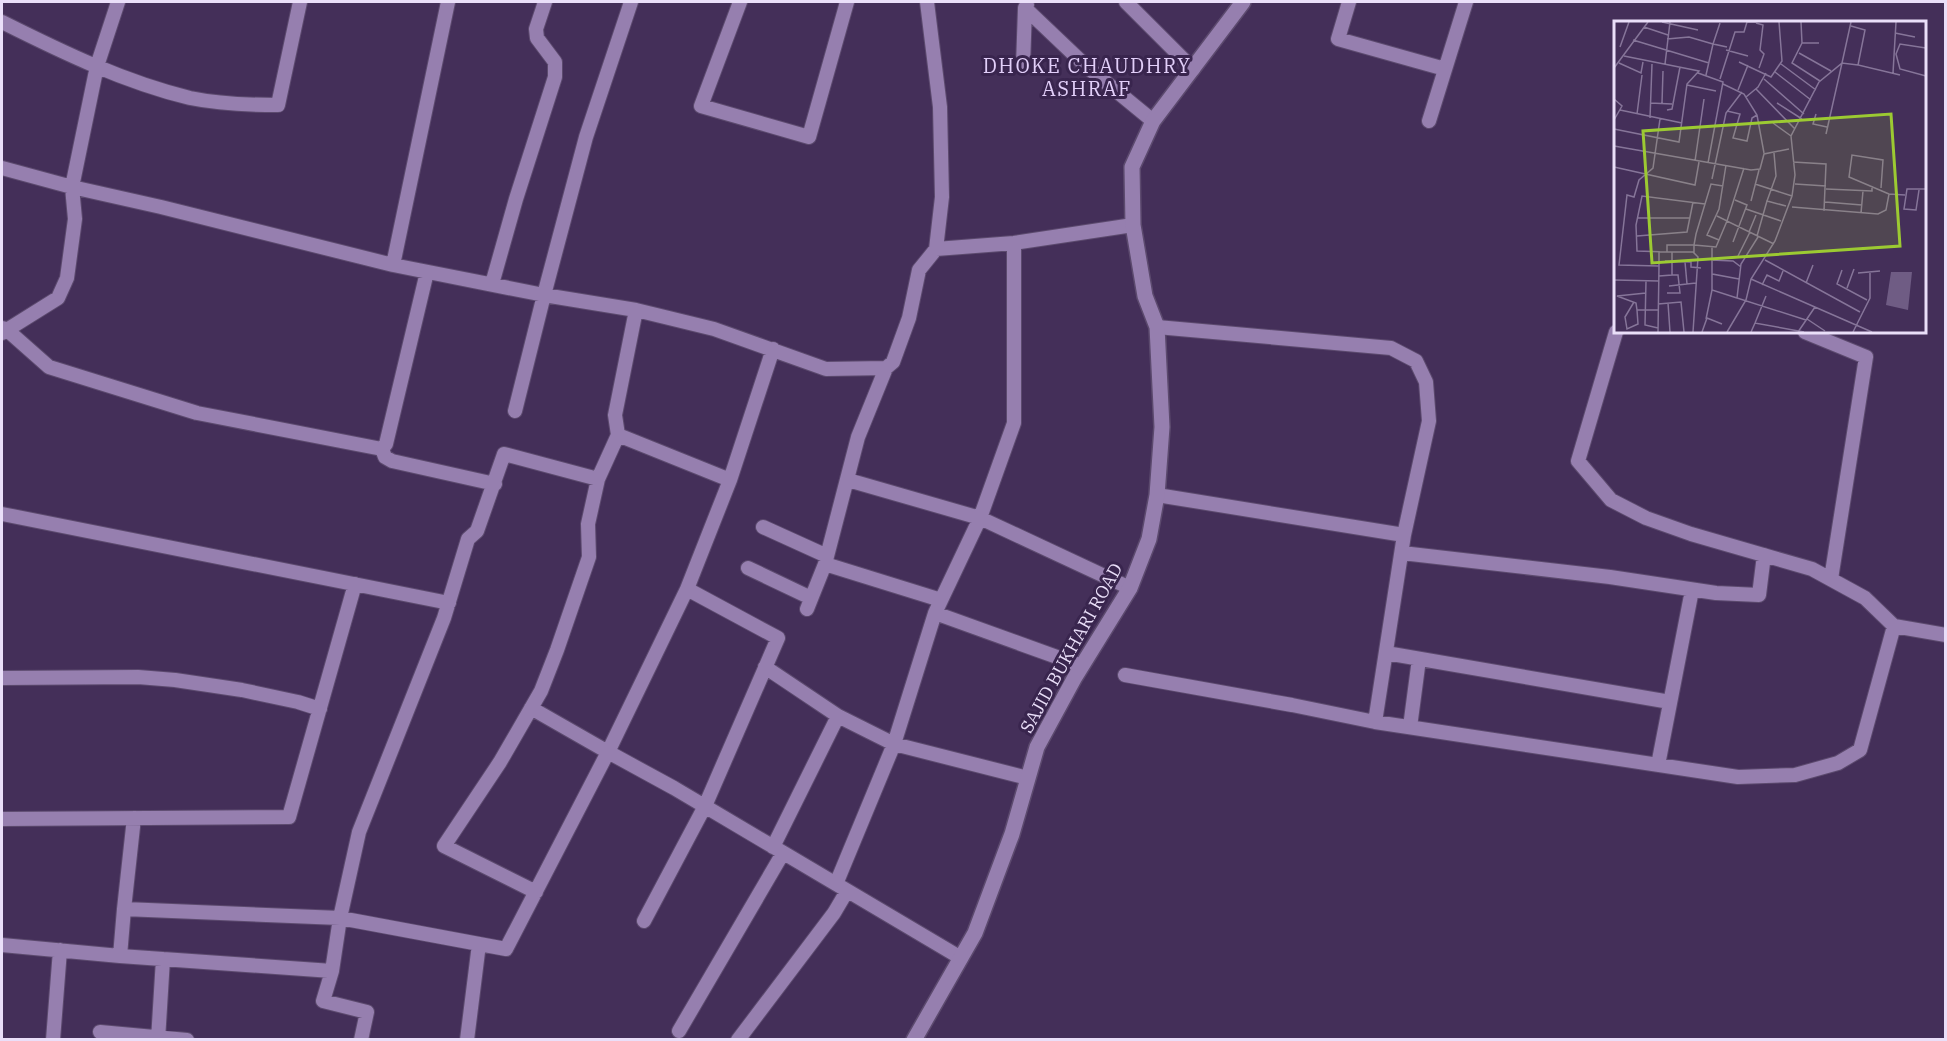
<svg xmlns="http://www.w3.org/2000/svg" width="1947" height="1041" font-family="'IBM Plex Serif',serif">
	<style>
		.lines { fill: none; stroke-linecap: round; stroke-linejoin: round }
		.minor-casing { stroke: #5c4a6e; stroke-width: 16 }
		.tertiary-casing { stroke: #5c4a6e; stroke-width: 18 }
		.minor { stroke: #967faf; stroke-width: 14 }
		.tertiary { stroke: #967faf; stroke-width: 15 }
		.labels { text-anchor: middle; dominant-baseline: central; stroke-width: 6; stroke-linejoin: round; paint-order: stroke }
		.street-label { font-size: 18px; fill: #eadff9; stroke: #39254e }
		.neighbourhood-label { font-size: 20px; letter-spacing: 1.5px; fill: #e2cff9; stroke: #39254e }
		.inset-road { fill: none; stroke: #867599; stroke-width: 1.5 }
		.view { fill: #9cca32; fill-opacity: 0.15; stroke: #9cca32; stroke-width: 3 }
		.inset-edge { fill: none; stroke: #eadff9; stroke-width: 3 }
	</style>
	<rect width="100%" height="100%" fill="#442f59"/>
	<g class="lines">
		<defs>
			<path id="minor" d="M 740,2 L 701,106 L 809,137 L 847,2
				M 927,2 L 940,107 L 942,197 L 936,249
				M 1126,2 L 1193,69
				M 1349,2 L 1338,39 L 1445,69
				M 1025,8 L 1086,66 L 1153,121
				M 2,22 C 62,52 124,82 190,98 C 219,104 249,105 278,105 L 300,2
				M 1023,66 L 1025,8 L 1027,5
				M 1429,121 L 1466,2
				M 2,168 L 72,187 L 161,207 L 393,265 L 544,295 L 636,310 L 714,329 L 826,369 L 886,368 L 893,362 L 909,318 L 919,270 L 936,249 L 1014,243 L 1133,225
				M 393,265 L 448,2
				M 492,284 L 516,199 L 555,77 L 555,62 L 537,38 L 536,29 L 545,2
				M 1157,327 L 1391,348 L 1416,361 L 1426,382 L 1429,421 L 1404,535 L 1375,722
				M 2,328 L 6,329 L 49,367 L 197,413 L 382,449 L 386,444 L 427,272
				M 1616,332 L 1578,461 L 1611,500 L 1646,518 L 1691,534 L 1812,569 L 1865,598 L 1894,626
				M 1805,332 L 1866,357 L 1831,579
				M 2,333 L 58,298 L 67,278 L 75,219 L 72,187 L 97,66 L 118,2
				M 515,411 L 544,295 L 586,137 L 631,2
				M 618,435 L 730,480
				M 382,449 L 385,457 L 392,461 L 495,484
				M 598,479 L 504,454 L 477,531 L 468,539 L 444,618 L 359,832 L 340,918 L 332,971 L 120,956 L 124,909 L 340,918 L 506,949 L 608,752 L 674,788 L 961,958
				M 848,480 L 980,518 L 1130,588
				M 1157,495 L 1404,535
				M 2,514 L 449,603
				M 763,527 L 827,556
				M 1402,553 L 1610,577 L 1716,593 L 1759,595 L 1764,555
				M 825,564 L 941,600
				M 748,568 L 811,598
				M 807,609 L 825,564 L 858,437 L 886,368
				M 935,613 L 980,518 L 1014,423 L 1014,243
				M 1386,653 L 1670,702
				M 765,667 L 838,716 L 894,744 L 1028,778
				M 1125,675 L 1292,705 L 1375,722 L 1738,777 L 1795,775 L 1838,763 L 1860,750 L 1894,626 L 1946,635
				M 2,678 L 138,677 L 175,680 L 242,690 L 298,702 L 320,709
				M 531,708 L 608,752 L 687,589 L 730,480 L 773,349
				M 1410,727 L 1419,659
				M 1658,765 L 1692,590
				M 2,819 L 289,817 L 355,584
				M 773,847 L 838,716
				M 836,884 L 894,744 L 935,613 L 1082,666
				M 536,892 L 444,846 L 500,762 L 541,691 L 557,650 L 589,557 L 588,524 L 598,479 L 618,435 L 615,415 L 636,310
				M 124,909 L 134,818
				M 644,921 L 705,806 L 778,638 L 687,589
				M 2,945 L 120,956
				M 332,971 L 323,1001 L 367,1012 L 361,1040
				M 679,1031 L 783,853
				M 100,1032 L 187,1040
				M 53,1040 L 60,950
				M 158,1040 L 163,959
				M 467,1040 L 479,944
				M 738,1040 L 834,913 L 847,891"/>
			<path id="tertiary" d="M 914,1040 L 975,933 L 1012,834 L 1037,747 L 1075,677 L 1130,588 L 1149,539 L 1157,495 L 1162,427 L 1157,327 L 1145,296 L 1133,225 L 1132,167 L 1153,121 L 1243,2"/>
		</defs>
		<use href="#minor" class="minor-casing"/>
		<use href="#tertiary" class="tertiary-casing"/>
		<use href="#minor" class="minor"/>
		<use href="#tertiary" class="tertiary"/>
	</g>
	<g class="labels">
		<g class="street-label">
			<text transform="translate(1071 648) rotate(-61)">SAJID BUKHARI ROAD</text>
		</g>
		<g class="neighbourhood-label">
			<text x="1087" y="65">DHOKE CHAUDHRY<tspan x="1087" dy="23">ASHRAF</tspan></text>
		</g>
	</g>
	<g transform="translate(1614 21)">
		<rect width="312" height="312" fill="#442f59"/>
		<path d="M 277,251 L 298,251 L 294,289 L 272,284 Z" fill="#6f5c84"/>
		<path class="inset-road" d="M 48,1 L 84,9M 187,1 L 188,22 L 205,22M 142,2 L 149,4 L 146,29 L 150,33 L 145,47M 237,5 L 251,9 L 244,44 L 286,54M 30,6 L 54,14M 281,12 L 301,16M 53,18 L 75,16 L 99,23 L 106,2M 19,19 L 95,42M 188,22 L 178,42 L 206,60M 6,26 L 15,1M 312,27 L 286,23 L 282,33 L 286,48 L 312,55M 112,29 L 134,35M 185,32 L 217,50M 125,41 L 157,56 L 168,40 L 165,1M 5,42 L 27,52 L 29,41M 51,43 L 56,1M 167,43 L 202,69M 0,47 L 34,1M 161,51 L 197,79M 84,52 L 109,61 L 94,142M 279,52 L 282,1M 92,54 L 99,23 L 113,26M 106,58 L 121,11 L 130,11 L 133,1 L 142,1M 150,58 L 190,93M 109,63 L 130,73 L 143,94 L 150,132M 73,64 L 102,70M 142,68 L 181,108M 124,69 L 134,44M 132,76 L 144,66 L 152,52M 0,78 L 8,85 L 0,99M 36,82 L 58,83M 48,82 L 49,50M 163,82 L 188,98M 6,89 L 68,102M 53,89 L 58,88 L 66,46M 113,90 L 126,93 L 119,117 L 133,120 L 138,97 L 143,94M 23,93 L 28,54M 202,93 L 199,103 L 213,106M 36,97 L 38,43M 159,102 L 177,115M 0,108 L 65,121 L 73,63 L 85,50 L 10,35M 212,113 L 228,42 L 244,44M 0,125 L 137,149 L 146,148 L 150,133 L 175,128M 81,140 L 90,78M 179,141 L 212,143 L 210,190M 0,146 L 81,164 L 85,141M 98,158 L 112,92 L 128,71M 141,163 L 178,175M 181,163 L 212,165M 109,165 L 97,163 L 82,213 L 80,224 L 80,231 L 53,231 L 53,224 L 80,224 L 102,226 L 113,200 L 160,223M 267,167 L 269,139 L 238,134 L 235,156 L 275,173M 212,168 L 258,170 L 258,165M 305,169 L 302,189 L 290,188 L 293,168 L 312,168M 137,180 L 145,149M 153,180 L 162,155 L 160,132M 211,181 L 248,184M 178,186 L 264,193 L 272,189 L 275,173 L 291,174M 132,188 L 167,200M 247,192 L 249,170M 103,195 L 113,200 L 130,147M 23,197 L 76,197M 135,211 L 142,194M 23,215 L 73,211 L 79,181M 143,215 L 153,180 L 172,185M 144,216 L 127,243 L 123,277 L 192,299M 105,219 L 93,214 L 105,188 L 112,144M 119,221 L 133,184 L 121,179M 98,226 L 98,253M 45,230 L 45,245 L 5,244 L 13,174 L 20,176 L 25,159 L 39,147 L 46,98M 53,231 L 23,230 L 22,204 L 28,175 L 91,183M 124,235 L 136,211M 97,239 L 119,240 L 127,246M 151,239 L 246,291M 51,240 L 77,241 L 77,246 L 87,247M 71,241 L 73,263 L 82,262M 228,249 L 223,263 L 253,279M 244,252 L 266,250M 45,255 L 58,254 L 58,231M 137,258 L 258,311M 0,259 L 45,260M 32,260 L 31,304 L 44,307M 192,262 L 199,244M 148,264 L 153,254 L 165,260 L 169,250M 55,265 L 73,263M 233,267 L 240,248M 32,272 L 3,275 L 22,282 L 23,289 L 44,289M 53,272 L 66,272 L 64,254 L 58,254M 123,277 L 98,269 L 98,253 L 125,258M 20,281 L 11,296 L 13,308 L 24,303 L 23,289M 54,282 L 56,311M 44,283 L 67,281 L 70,311M 92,298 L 98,269M 193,298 L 211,310M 141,302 L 152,275M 44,311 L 45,245M 79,311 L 84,236 L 79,231M 88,311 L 93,297 L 108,303M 113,311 L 132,279 L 137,258 L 161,220 L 178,175 L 181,154 L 177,115 L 205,61 L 228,42 L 237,1M 137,311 L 141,302 L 190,311M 184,311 L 201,286M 239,311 L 256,277 L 256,252"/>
		<path class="view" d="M 277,93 L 286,225 L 38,242 L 29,110 Z"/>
		<rect width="312" height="312" class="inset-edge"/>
	</g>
	<rect width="1947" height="1041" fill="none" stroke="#eadff9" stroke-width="6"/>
</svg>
